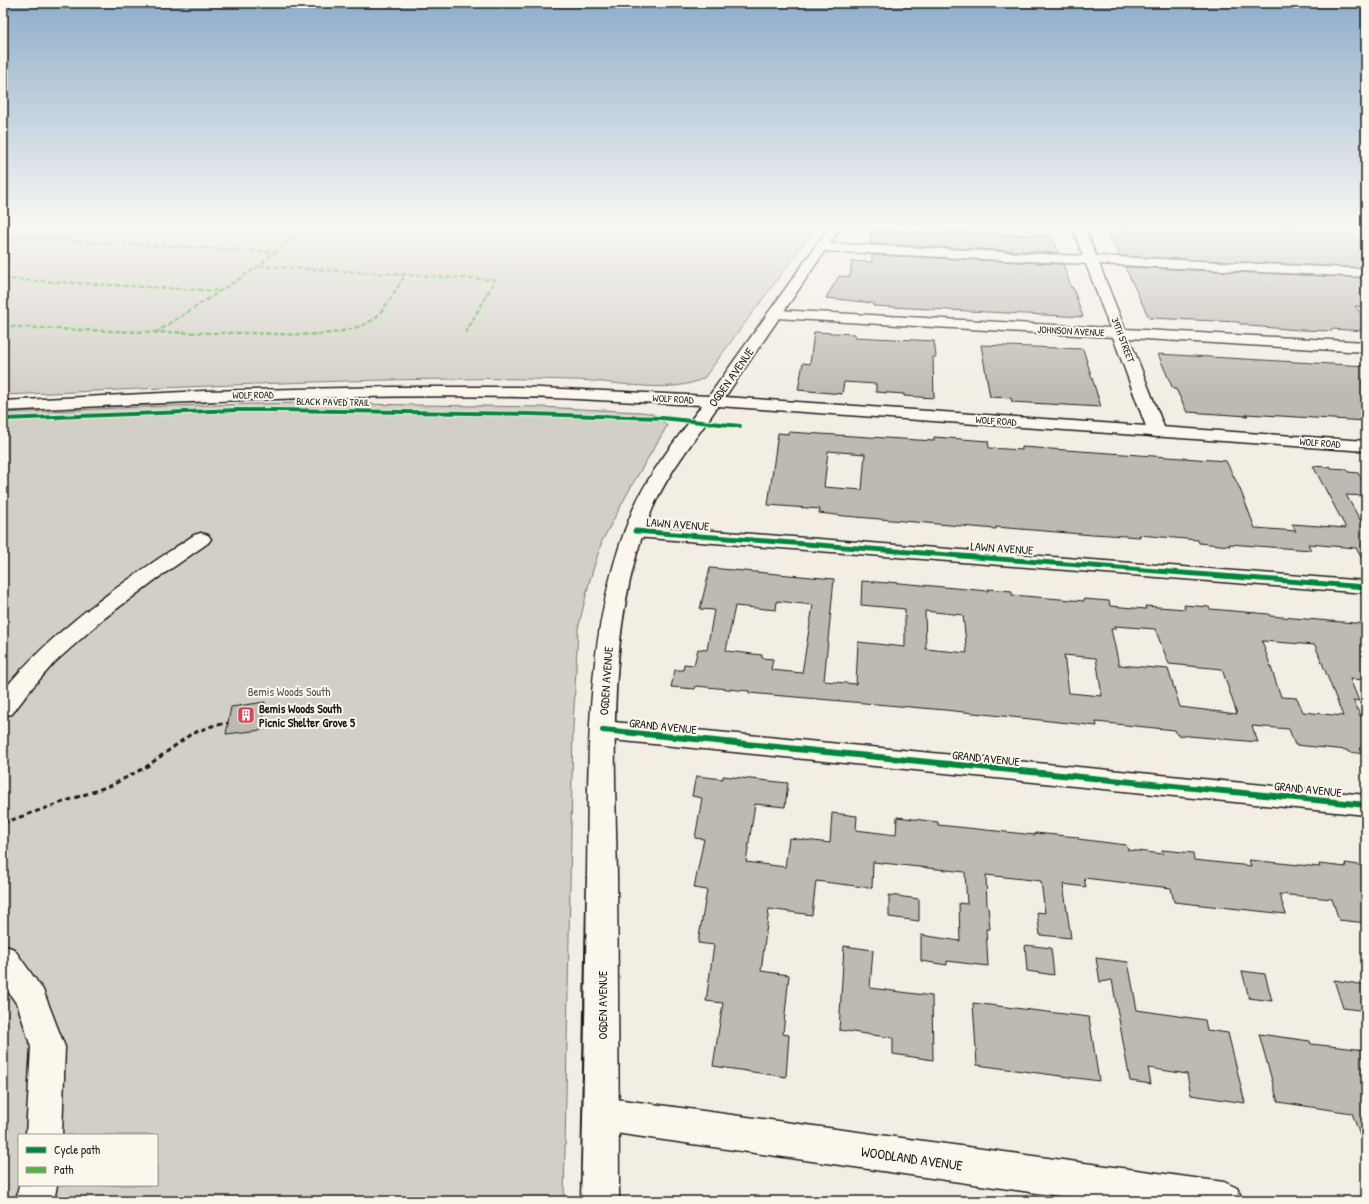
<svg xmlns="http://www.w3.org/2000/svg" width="1369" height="1204" font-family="'Patrick Hand',sans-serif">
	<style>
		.green { fill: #d2cfc6; stroke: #777671; fill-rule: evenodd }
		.building { fill: #bdbab1; stroke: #1c1c1c; fill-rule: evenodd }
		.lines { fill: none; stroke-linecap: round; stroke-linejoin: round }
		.minor-casing { stroke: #1c1c1c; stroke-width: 3 }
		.major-casing { stroke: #1c1c1c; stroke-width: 3 }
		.path { stroke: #1c1c1c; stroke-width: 3; stroke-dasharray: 5 3.5; stroke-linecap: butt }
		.minor { fill: #fbf7ec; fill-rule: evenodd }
		.major { fill: #fbf7ec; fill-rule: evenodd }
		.quiet { stroke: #55b145; stroke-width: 2.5; stroke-dasharray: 5 2.5; stroke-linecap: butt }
		.cycleway-far2-casing { stroke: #fbf7ec; stroke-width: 6 }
		.cycleway-far1-casing { stroke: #fbf7ec; stroke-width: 8 }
		.cycleway-casing { stroke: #fbf7ec; stroke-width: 8 }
		.cycleway-far2 { stroke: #00873e; stroke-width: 4 }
		.cycleway-far1 { stroke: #00873e; stroke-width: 5 }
		.cycleway { stroke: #00873e; stroke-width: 6 }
		.labels { text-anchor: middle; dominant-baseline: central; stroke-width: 4; stroke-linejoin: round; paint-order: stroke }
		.far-street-label { font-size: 10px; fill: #1c1c1c; stroke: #fbf7ec }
		.street-label { font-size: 12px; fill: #1c1c1c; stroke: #fbf7ec }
		.park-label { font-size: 12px; fill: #53524f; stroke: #fbf7ec }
		.poi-label { font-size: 12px; font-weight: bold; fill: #1c1c1c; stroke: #fbf7ec; text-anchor: start }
		.near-street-label { font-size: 14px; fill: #1c1c1c; stroke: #fbf7ec }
	</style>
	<rect width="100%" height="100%" fill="#f2eee4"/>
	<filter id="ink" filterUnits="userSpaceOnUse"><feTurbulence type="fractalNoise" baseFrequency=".025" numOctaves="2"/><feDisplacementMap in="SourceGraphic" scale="8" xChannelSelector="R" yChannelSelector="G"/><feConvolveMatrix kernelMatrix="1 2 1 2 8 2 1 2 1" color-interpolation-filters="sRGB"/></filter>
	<g filter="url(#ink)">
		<path class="green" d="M 3,226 L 817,226 L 704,378 C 670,396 611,380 572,380 C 533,379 494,378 455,379 C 304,380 154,389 3,395 Z
			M 296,403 L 542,407 L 640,412 C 653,413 659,415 667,426 L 632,485 L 602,541 L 589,583 L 578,629 L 573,727 L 564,1201 L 3,1201 L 3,413 L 166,406 ZM 19,1135 L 157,1135 L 157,1185 L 19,1185 Z"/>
		<path class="building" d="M 1130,226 L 1344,226 L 1366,249 L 1366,268 L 1120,256 L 1106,227 L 1131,228 Z
			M 870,229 L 949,234 L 948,232 L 981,233 L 1052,236 L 1059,253 L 871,244 Z
			M 872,255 L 1063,264 L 1071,287 L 1073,288 L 1083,317 L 873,306 L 873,303 L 826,298 L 839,276 L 850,277 L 852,261 L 872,262 Z
			M 1125,267 L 1366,278 L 1366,307 L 1355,306 L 1366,320 L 1366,331 L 1331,329 L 1332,331 L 1300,330 L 1249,326 L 1248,324 L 1240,324 L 1239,322 L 1149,318 Z
			M 814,332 L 855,334 L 855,337 L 934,341 L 936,357 L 933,357 L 934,398 L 904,396 L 904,394 L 876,392 L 876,384 L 844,382 L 842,394 L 798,390 L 803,363 L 810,364 Z
			M 981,345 L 1083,349 L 1101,407 L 1012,402 L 1011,398 L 990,397 Z
			M 1158,354 L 1366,366 L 1366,421 L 1246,414 L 1248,416 L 1187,412 L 1176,389 L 1173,389 Z
			M 788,432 L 934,441 L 934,437 L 988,441 L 989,448 L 1022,450 L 1022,447 L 1226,461 L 1240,489 L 1255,528 L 1296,531 L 1292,524 L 1346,528 L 1313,466 L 1327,467 L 1330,466 L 1331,468 L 1346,469 L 1348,472 L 1358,473 L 1366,486 L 1366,496 L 1346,495 L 1366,530 L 1366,566 L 1356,548 L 1308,544 L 1311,550 L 1229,544 L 1230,546 L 1199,543 L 1198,540 L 1139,535 L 1140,537 L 1093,534 L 1093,535 L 996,527 L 996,529 L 845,516 L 819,513 L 820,509 L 768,505 L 778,433 L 788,434 ZM 828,451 L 865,454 L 862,490 L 824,487 Z
			M 710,568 L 834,579 L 824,681 L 856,684 L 858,642 L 905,647 L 905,609 L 861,605 L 862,581 L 888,583 L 888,582 L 988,591 L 988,589 L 1012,591 L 1012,595 L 1084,601 L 1084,599 L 1109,601 L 1110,606 L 1146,609 L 1145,606 L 1185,609 L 1184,605 L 1209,607 L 1210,609 L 1269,614 L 1270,616 L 1366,624 L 1366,680 L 1350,679 L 1359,701 L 1353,700 L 1366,728 L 1366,754 L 1348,752 L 1347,750 L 1295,745 L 1289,729 L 1252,726 L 1258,742 L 1177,735 L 1175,730 L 1096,722 L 1097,726 L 945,710 L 749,693 L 749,691 L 696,686 L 695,689 L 671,687 L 675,670 L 683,670 L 684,664 L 694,665 L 698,649 L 707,650 L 714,610 L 700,609 ZM 777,601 L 813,605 L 802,673 L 771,670 L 773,659 L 762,658 L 762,655 L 726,651 L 735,606 L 776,610 ZM 925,611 L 963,615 L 967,653 L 926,649 ZM 1115,626 L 1155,629 L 1169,664 L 1222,669 L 1237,714 L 1180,707 L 1168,669 L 1119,665 L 1111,629 L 1116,629 ZM 1262,641 L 1315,645 L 1343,716 L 1303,712 L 1297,698 L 1281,697 ZM 1064,655 L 1096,658 L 1102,696 L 1069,693 Z
			M 265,702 L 262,730 L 226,734 L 231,707 Z
			M 696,776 L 723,779 L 723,776 L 788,783 L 785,807 L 755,804 L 746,862 L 785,867 L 789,838 L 830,843 L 832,813 L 857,816 L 856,830 L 896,835 L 897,817 L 938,822 L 938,825 L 1035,835 L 1035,833 L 1078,837 L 1078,839 L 1126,845 L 1128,850 L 1163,854 L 1162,850 L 1193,853 L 1194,860 L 1251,866 L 1249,860 L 1320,867 L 1319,864 L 1346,867 L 1345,863 L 1366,866 L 1366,923 L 1339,920 L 1332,899 L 1279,894 L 1286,914 L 1174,902 L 1171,888 L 1084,878 L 1086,887 L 1063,884 L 1071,938 L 1040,935 L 1037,912 L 1045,913 L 1041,881 L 986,875 L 987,906 L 988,907 L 990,929 L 986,929 L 988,966 L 947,961 L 947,965 L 921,961 L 921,935 L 960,941 L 959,903 L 967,904 L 965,872 L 873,862 L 872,888 L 816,881 L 812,915 L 769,909 L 761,971 L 789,975 L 783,1034 L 789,1035 L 786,1077 L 713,1066 L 723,1003 L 706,1001 L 714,945 L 698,943 L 707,890 L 694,888 L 704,839 L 695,838 L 702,798 L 692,796 Z
			M 889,895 L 919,899 L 919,921 L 889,917 Z
			M 1025,945 L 1051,948 L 1054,975 L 1027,971 Z
			M 844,946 L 873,950 L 870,988 L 932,996 L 933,1060 L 893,1054 L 893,1038 L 839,1030 Z
			M 1096,958 L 1128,962 L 1137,1010 L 1205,1020 L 1207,1030 L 1228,1033 L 1245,1103 L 1191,1095 L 1187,1074 L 1148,1068 L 1151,1084 L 1130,1081 L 1112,980 L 1100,982 Z
			M 1242,971 L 1265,974 L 1272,1001 L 1249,998 Z
			M 1334,980 L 1366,985 L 1366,1011 L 1343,1008 Z
			M 973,1003 L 1089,1017 L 1099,1081 L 977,1065 Z
			M 1259,1034 L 1310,1041 L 1311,1044 L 1366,1050 L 1366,1144 L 1363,1144 L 1352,1113 L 1278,1102 Z"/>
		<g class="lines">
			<defs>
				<path id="minor" d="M 1072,226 L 1084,226 L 1096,256 L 1366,269 L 1366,277 L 1099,264 L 1125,329 L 1366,342 L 1366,352 L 1129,338 L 1166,432 L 1163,436 L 1157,437 L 1151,436 L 1148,432 L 1113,337 L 776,318 L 771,317 L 769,314 L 771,311 L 776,310 L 1110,328 L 1086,264 L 822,251 L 817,250 L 816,247 L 817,244 L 822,243 L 1083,256 Z
					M 635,525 L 1366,581 L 1366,593 L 635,537 L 628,535 L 625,531 L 628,527 Z
					M 201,533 L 208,535 L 211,539 L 208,543 L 155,580 L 102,620 L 54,663 L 32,688 L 12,714 L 3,716 L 3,691 C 55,627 125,581 194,535 Z
					M 603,721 L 1366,795 L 1366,815 L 603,739 L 594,736 L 590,730 L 594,724 Z
					M 3,945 L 14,949 L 43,990 L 65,1047 L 62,1135 L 26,1135 L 31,1047 L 18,1006 L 3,984 Z
					M 601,1097 L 1224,1182 L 1237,1188 L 1243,1201 L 1093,1201 L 601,1131 L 589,1126 L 583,1114 L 589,1102 Z
					M 19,1185 L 57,1185 L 54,1201 L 16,1201 Z"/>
				<path id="major" d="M 830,226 L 842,226 L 725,397 L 1366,441 L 1366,451 L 718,406 C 695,440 668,472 652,510 C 605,622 615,757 617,876 C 618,984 619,1093 619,1201 L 581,1201 C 584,1092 586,983 587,875 C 589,753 584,627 632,512 C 648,473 677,439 702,405 C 641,403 580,398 519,397 C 347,394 175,402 3,411 L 3,401 L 204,391 L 392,387 L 520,387 L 709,396 Z"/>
			</defs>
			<use href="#minor" class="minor-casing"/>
			<use href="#major" class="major-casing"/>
			<path class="path" d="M 3,823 L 112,785 L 146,767 L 191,734 L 212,726 L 228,723"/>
			<use href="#minor" class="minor"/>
			<use href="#major" class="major"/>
			<path class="quiet" d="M 3,237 L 274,252
				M 259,266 L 495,280 L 465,334
				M 3,279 L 220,291
				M 3,326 C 83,331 162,333 242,333 C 281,333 335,341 371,321 C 383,314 397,287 405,275
				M 155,333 L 259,266 L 306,226"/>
			<defs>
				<path id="cycleway-far2" d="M 3,419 L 237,410 L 277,410 L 530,414 L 662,418 L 740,426"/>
				<path id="cycleway-far1" d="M 635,531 L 1366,587"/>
				<path id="cycleway" d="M 603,730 L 1366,805"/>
			</defs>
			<use href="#cycleway-far2" class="cycleway-far2-casing"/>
			<use href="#cycleway-far1" class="cycleway-far1-casing"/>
			<use href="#cycleway" class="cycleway-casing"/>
			<use href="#cycleway-far2" class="cycleway-far2"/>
			<use href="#cycleway-far1" class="cycleway-far1"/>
			<use href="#cycleway" class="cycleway"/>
		</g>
	</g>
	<linearGradient id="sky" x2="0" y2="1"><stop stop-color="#8faecb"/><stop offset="0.57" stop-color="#f9f7f3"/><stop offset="1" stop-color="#f9f7f3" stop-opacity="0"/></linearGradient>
	<rect width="1369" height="395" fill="url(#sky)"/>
	<defs>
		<symbol id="building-square" viewBox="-11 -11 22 22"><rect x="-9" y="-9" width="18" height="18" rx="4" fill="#d1495b" stroke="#fbf7ec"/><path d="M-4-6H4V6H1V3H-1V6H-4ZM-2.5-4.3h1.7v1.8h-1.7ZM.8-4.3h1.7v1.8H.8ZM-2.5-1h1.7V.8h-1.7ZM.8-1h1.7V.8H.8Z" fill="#fff"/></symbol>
	</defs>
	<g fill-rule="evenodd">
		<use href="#building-square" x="236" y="705" width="20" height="20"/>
	</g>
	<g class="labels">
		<g class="far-street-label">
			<text transform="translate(1071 331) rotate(3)">JOHNSON AVENUE</text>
			<text transform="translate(1123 340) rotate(69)">39TH STREET</text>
			<text transform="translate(253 395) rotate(-1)">WOLF ROAD</text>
			<text transform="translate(673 399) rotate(3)">WOLF ROAD</text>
			<text transform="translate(333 402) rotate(1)">BLACK PAVED TRAIL</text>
			<text transform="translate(996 421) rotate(4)">WOLF ROAD</text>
			<text transform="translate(1320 443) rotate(4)">WOLF ROAD</text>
		</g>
		<g class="street-label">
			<text transform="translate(731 377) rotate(-55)">OGDEN AVENUE</text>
			<text transform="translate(678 524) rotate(4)">LAWN AVENUE</text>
			<text transform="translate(1002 548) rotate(4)">LAWN AVENUE</text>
			<text transform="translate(606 681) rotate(-86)">OGDEN AVENUE</text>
			<text transform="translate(663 726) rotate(6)">GRAND AVENUE</text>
			<text transform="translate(986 758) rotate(6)">GRAND AVENUE</text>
			<text transform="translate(1308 789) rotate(6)">GRAND AVENUE</text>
			<text transform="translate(602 1005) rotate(-90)">OGDEN AVENUE</text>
		</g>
		<g class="park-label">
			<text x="289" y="691">Bemis Woods South</text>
		</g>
		<g class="poi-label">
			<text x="259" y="708">Bemis Woods South<tspan x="259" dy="14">Picnic Shelter Grove 5</tspan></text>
		</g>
		<g class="near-street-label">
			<text transform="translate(912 1158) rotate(8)">WOODLAND AVENUE</text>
		</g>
	</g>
	<rect width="1369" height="1204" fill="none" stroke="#fbf7ec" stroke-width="16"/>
	<rect x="8" y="8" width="1353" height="1188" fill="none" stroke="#1c1c1c" stroke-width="1.5" filter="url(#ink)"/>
	<rect x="18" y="1134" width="140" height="52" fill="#fbf7ec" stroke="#a29f99"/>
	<rect x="26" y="1147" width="20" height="6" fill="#00873e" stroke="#a29f99"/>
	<text x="54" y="1154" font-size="12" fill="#1c1c1c">Cycle path</text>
	<rect x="26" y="1167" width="20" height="6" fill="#55b145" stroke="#a29f99"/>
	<text x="54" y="1174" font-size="12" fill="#1c1c1c">Path</text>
</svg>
